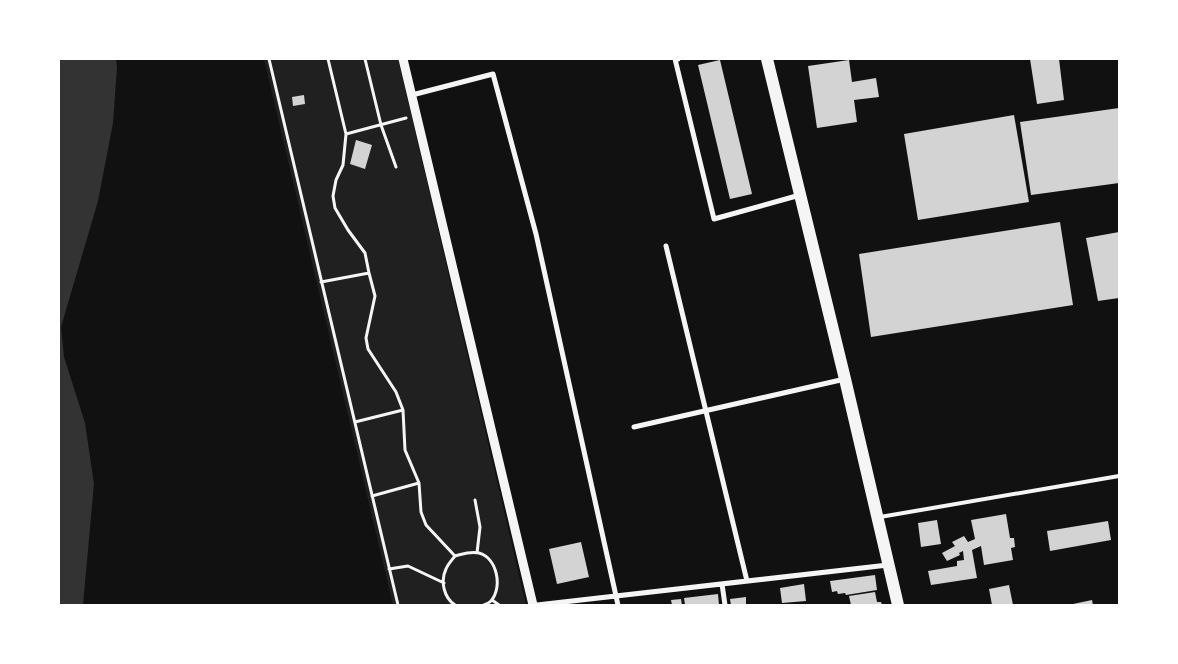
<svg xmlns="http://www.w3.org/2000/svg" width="1178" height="664" font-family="'Noto Sans',sans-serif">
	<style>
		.green { fill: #202020 }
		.water { fill: #333 }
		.building { fill: #d3d3d3 }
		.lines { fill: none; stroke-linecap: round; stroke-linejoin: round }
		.path { stroke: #f5f5f5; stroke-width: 3 }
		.service { stroke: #f5f5f5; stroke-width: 4 }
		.minor { stroke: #f5f5f5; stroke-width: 5 }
		.tertiary { stroke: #f5f5f5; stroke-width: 9 }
		.primary { stroke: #f5f5f5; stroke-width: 12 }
	</style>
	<rect width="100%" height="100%" fill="#111"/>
	<path class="green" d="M 264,59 L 398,59 L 526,605 L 393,605 Z"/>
	<path class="water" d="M 59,59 L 116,59 L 117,67 L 113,123 L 98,201 L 61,327 L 64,357 L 85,423 L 94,484 L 83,605 L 59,605 Z"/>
	<path class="building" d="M 1030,59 L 1059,59 L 1064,100 L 1037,104 Z
		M 720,60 L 752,194 L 730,199 L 698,65 Z
		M 849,60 L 852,82 L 876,78 L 879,97 L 854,100 L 857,122 L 817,128 L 808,66 Z
		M 304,95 L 305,104 L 293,106 L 292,97 Z
		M 1119,108 L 1119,183 L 1031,195 L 1020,122 Z
		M 1014,115 L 1029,202 L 918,220 L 904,134 Z
		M 356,140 L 372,145 L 365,169 L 350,164 Z
		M 1060,222 L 1073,305 L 871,337 L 859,254 Z
		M 1119,232 L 1119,298 L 1098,301 L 1086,238 Z
		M 1006,514 L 1010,538 L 1014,538 L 1015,547 L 1011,548 L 1013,560 L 984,565 L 981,546 L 972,550 L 977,578 L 931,585 L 928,571 L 957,566 L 957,561 L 964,560 L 963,551 L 959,553 L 960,555 L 947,561 L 942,553 L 955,546 L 952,542 L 964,536 L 968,542 L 975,539 L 971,520 Z
		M 937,520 L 941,544 L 921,547 L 918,523 Z
		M 1108,521 L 1111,540 L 1050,551 L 1047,531 Z
		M 581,542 L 589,577 L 557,584 L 549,549 Z
		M 875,575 L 877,590 L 846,595 L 845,593 L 838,594 L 837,591 L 832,592 L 830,581 Z
		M 804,584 L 806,601 L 782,603 L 780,588 Z
		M 1009,585 L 1013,605 L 992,605 L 989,589 Z
		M 875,592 L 877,602 L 881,602 L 882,605 L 851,605 L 849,596 Z
		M 718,594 L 719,605 L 685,605 L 684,598 Z
		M 746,597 L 746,605 L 731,605 L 730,599 Z
		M 681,599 L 682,605 L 672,605 L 671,600 Z
		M 1092,600 L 1093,605 L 1073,605 L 1073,604 Z"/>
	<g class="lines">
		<path class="path" d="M 269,59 L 398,605
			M 328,59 L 346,134 L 406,118
			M 365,59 L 381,125 L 396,167
			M 321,282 L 369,273 L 365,253 L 348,230 L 335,208 L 333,196 L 336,180 L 343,165 L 346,134
			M 355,422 L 403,410 L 396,392 L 368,349 L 366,338 L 375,296 L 369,273
			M 419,483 L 421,512 L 426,525 L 455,556
			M 372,496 L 419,483 L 405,450 L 403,410
			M 475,500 L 480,527 L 477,553
			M 389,569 L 408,566 L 444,583
			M 492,600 L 499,605
			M 455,605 C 444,598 440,581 446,569 C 448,564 452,560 455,556 C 463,554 470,551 479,553 C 497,558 503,587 491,601 C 489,603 487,604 484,605"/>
		<path class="service" d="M 880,517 L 1119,476"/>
		<path class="minor" d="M 678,59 L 675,59 L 714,219 L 800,195
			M 412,95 L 493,74 L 536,234 L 618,605
			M 666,246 L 747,581
			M 634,427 L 845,379
			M 722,584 L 725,605
			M 537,605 L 888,565"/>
		<path class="tertiary" d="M 403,59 L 533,605"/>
		<path class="primary" d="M 767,59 L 845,379 L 898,605"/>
	</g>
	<rect width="1178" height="664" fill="none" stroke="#ffffff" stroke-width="120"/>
</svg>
